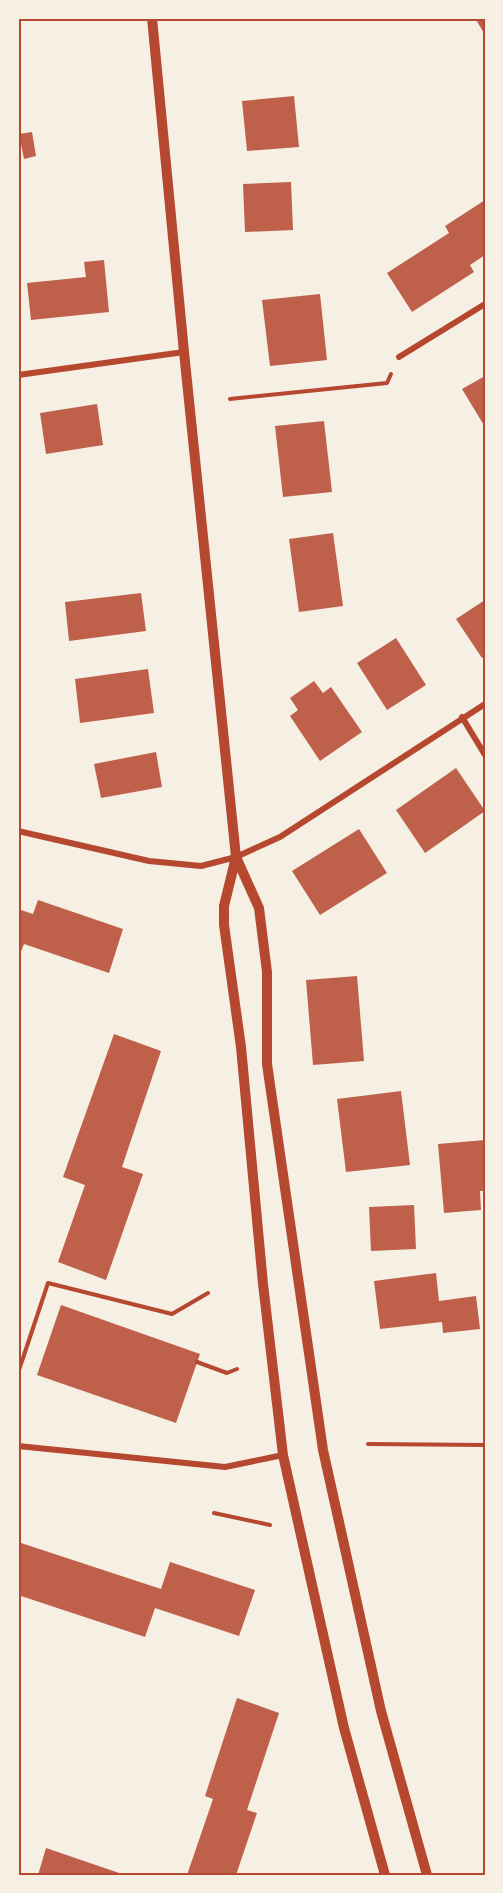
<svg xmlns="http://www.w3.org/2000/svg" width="503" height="1893" font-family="Raleway,sans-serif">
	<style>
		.building { fill: #bf614a }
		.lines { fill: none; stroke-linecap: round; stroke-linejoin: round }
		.path { stroke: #b5482f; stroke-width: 4 }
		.minor { stroke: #b5482f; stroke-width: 6 }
		.tertiary { stroke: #b5482f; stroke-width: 10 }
		.neatline { fill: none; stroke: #b5482f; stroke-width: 2 }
	</style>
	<rect width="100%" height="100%" fill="#f6efe4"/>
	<path class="building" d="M 475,18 L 485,18 L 485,35 Z
		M 294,96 L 299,147 L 247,151 L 242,101 Z
		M 32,132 L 36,156 L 24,159 L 19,134 Z
		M 291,182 L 293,230 L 245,232 L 243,184 Z
		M 485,200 L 485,255 L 470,265 L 474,272 L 412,312 L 387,273 L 449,233 L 445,226 Z
		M 104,260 L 109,312 L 31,320 L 27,283 L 86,277 L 84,262 Z
		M 320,294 L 327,360 L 270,366 L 262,300 Z
		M 485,376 L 485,427 L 462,389 Z
		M 97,404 L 103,445 L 46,454 L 40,413 Z
		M 324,421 L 332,492 L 283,497 L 275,426 Z
		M 333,533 L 343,606 L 299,612 L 289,539 Z
		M 141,593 L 146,631 L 69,641 L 65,602 Z
		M 485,600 L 485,656 L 482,658 L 456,619 Z
		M 396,638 L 426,685 L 387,710 L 357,663 Z
		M 148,669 L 154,713 L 80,723 L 75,679 Z
		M 314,681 L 323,693 L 331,687 L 362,732 L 320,761 L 290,716 L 298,710 L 290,698 Z
		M 156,752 L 162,787 L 101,798 L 94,764 Z
		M 456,768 L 485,811 L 425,853 L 396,810 Z
		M 359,829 L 387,873 L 320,915 L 292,871 Z
		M 38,900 L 123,929 L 109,973 L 24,944 L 18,959 L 18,909 L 33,914 Z
		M 357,976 L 364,1061 L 313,1065 L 306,980 Z
		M 114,1034 L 161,1051 L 122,1167 L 143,1174 L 106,1280 L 58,1262 L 85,1185 L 63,1177 Z
		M 401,1091 L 410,1165 L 346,1172 L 337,1099 Z
		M 485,1140 L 485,1191 L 480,1191 L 481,1210 L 444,1213 L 438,1144 Z
		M 414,1205 L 416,1249 L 371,1251 L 369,1207 Z
		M 436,1273 L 439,1301 L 476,1296 L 480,1329 L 443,1333 L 442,1322 L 380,1329 L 374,1281 Z
		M 61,1305 L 200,1354 L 176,1423 L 37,1375 Z
		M 18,1542 L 161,1589 L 170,1562 L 255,1590 L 239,1636 L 155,1608 L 145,1637 L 18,1595 Z
		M 237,1698 L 279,1713 L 247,1810 L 257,1813 L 236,1875 L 187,1875 L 213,1799 L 205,1796 Z
		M 46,1848 L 125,1875 L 38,1875 Z"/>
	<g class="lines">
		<path class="path" d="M 230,399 L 387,383 L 391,374
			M 197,1362 L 227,1373 L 237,1369
			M 18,1373 L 48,1283 L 172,1314 L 208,1293
			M 368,1444 L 485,1445
			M 214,1513 L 270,1525"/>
		<path class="minor" d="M 399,357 L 485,304
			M 18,375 L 184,352
			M 462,717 L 485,755
			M 18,831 L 149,861 L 201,866 L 236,857 L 280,837 L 485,704
			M 18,1446 L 225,1467 L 283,1455"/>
		<path class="tertiary" d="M 152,18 L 184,352 L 236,857 L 259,908 L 267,972 L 267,1064 L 323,1450 L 381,1711 L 427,1875
			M 236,857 L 224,906 L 224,925 L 241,1047 L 263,1284 L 283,1455 L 344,1728 L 385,1875"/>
	</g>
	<rect width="503" height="1893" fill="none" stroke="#f6efe4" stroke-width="39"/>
	<rect x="20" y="20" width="464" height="1854" class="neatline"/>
</svg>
